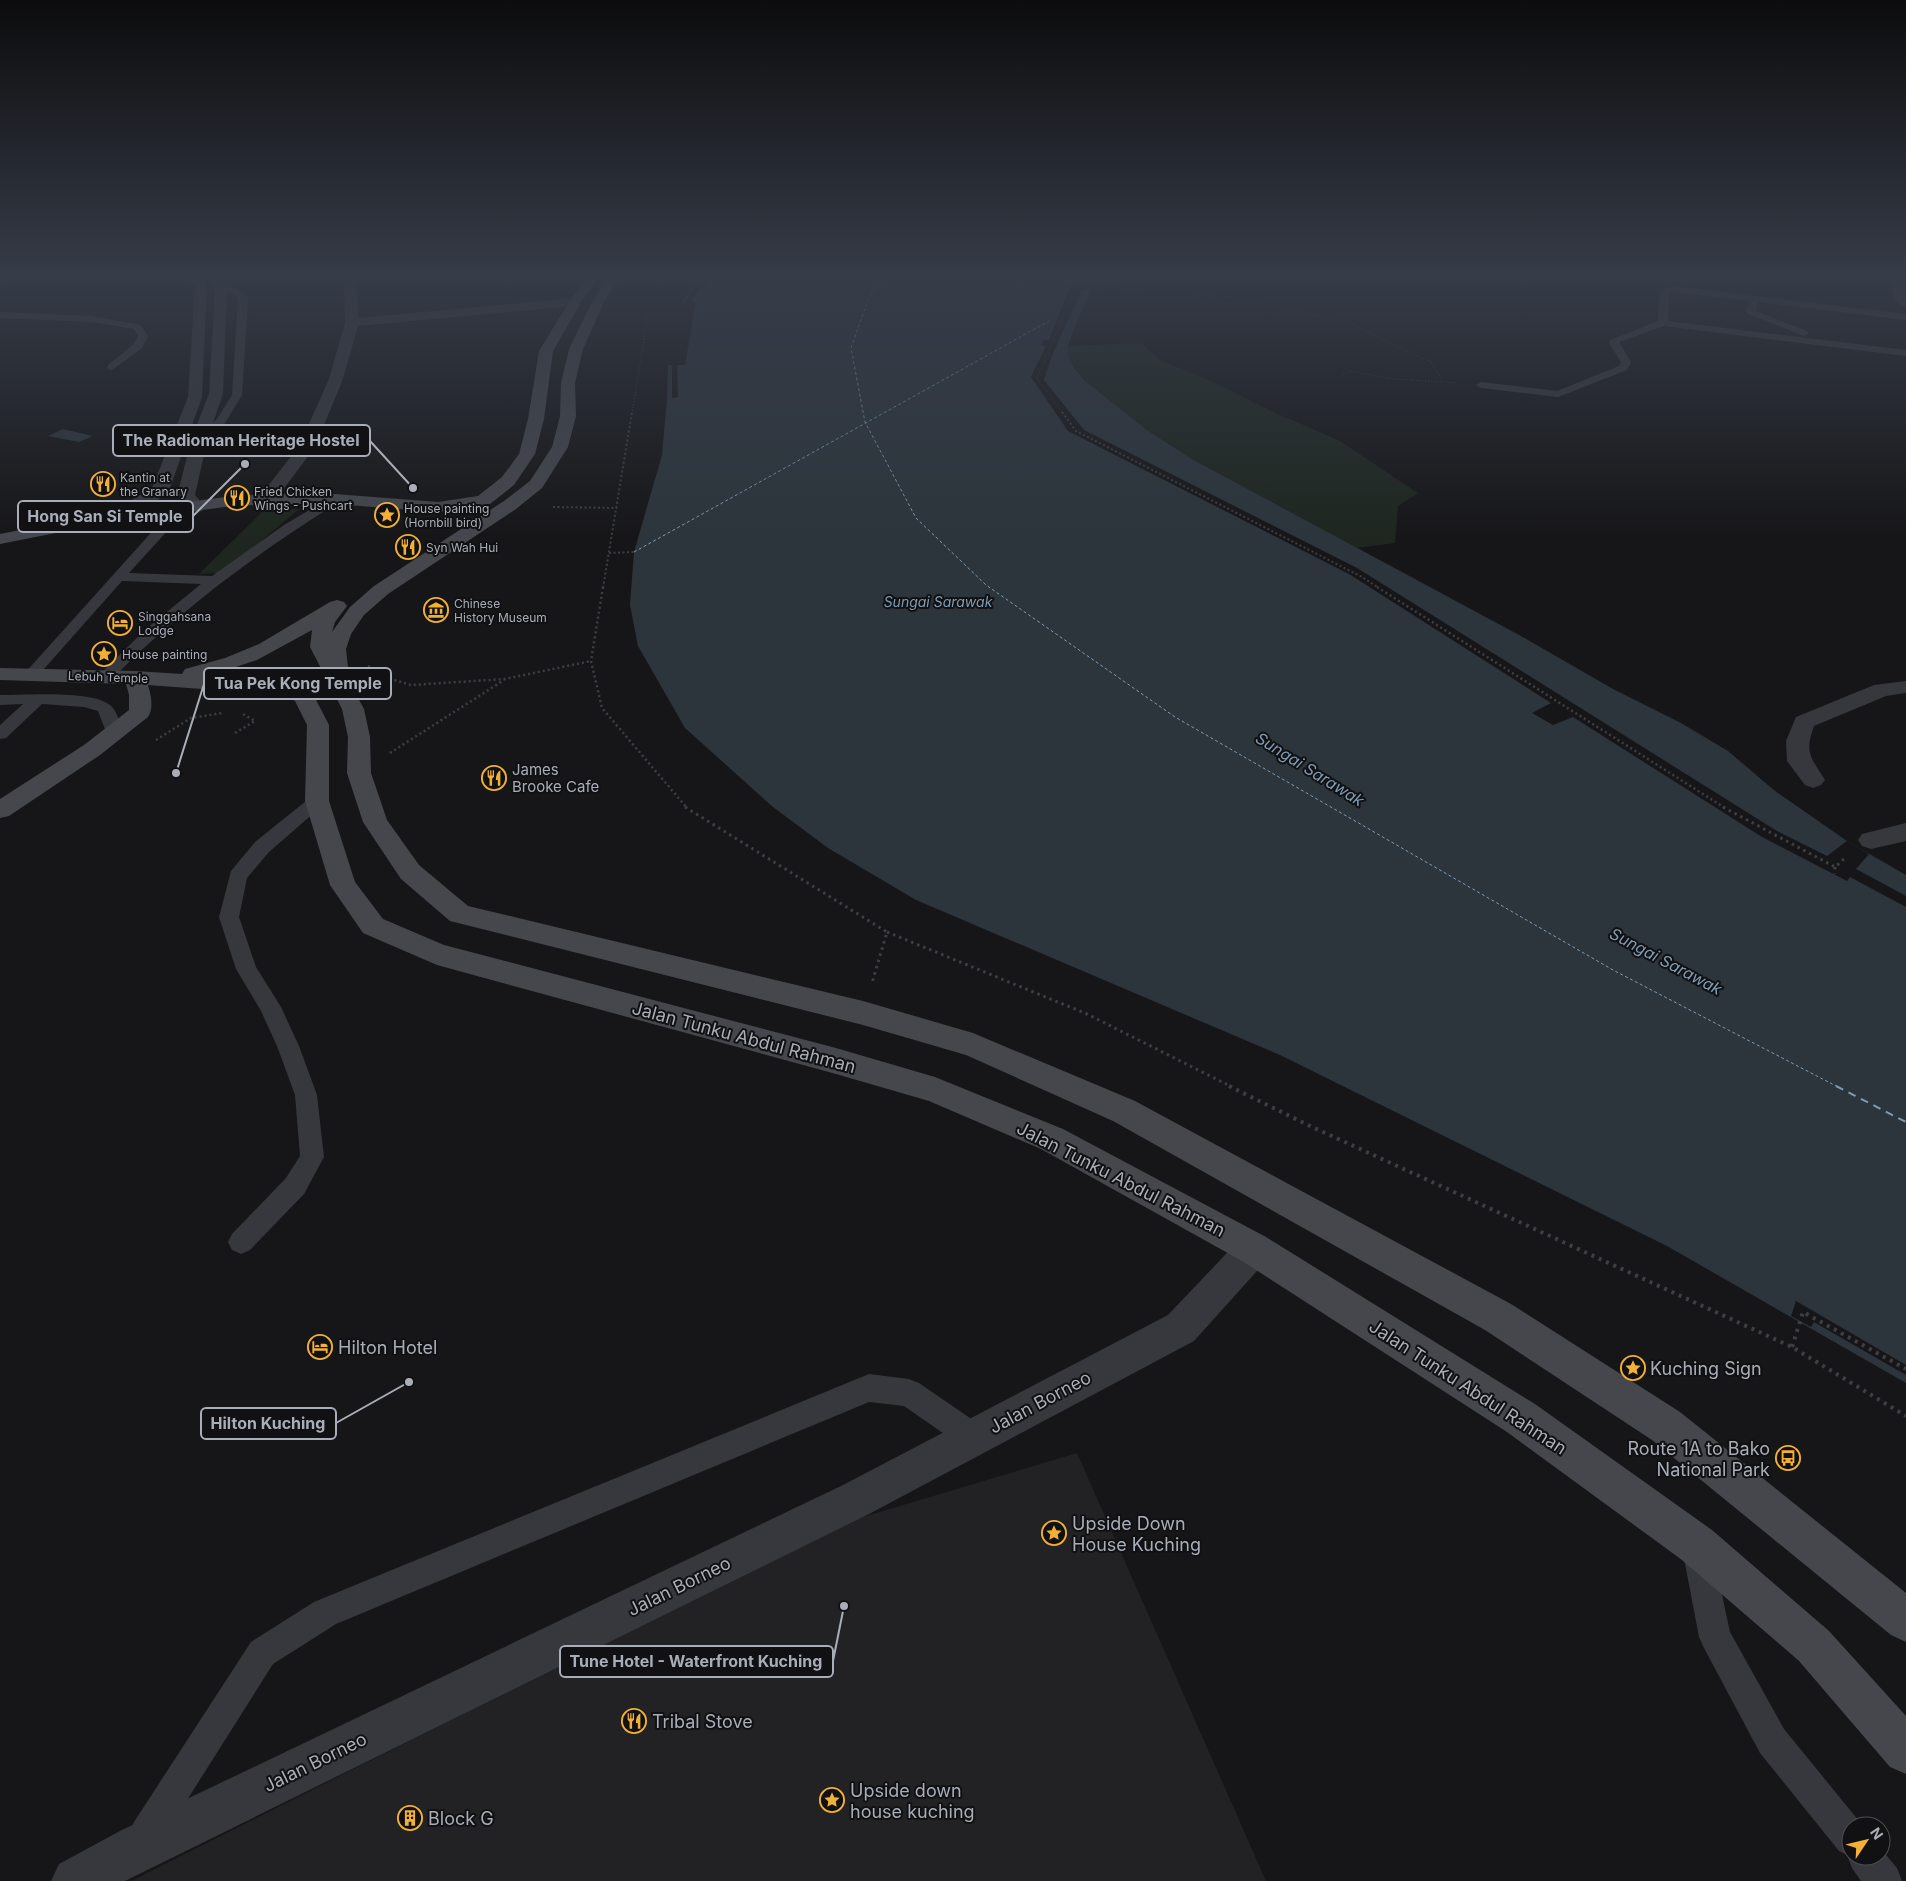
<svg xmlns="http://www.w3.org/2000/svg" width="1906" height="1881" font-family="Inter,sans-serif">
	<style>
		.built { fill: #222225 }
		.green { fill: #1e261f }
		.water { fill: #2c353c }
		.pier { fill: #161618 }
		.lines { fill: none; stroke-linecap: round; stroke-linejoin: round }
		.ferry-far1 { stroke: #7f9bb3; stroke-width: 1; stroke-dasharray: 3 2.5; stroke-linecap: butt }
		.ferry { stroke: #7f9bb3; stroke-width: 2; stroke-dasharray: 8 6; stroke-linecap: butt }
		.path-far4 { stroke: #3d3f44; stroke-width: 1; stroke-dasharray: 1 2; stroke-linecap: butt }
		.path-far3 { stroke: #3d3f44; stroke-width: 2; stroke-dasharray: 2 2.5; stroke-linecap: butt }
		.path-far2 { stroke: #3d3f44; stroke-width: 2.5; stroke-dasharray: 2 3; stroke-linecap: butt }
		.path-far1 { stroke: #3d3f44; stroke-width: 3; stroke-dasharray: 2.5 4; stroke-linecap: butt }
		.path { stroke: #3d3f44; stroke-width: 4; stroke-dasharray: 3 5; stroke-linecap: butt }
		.service { fill: #37383d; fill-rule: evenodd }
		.minor { fill: #37383d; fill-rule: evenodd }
		.tertiary { fill: #37383d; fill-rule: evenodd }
		.secondary { fill: #45474d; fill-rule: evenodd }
		.labels { text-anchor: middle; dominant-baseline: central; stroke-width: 4; stroke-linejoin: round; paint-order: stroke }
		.far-poi-label { font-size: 12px; fill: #a8adb8; stroke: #111113; text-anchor: start }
		.far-street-label { font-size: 12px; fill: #a8adb8; stroke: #111113 }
		.far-water-label { font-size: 14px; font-style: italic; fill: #7f9bb3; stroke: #111113 }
		.poi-label { font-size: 15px; fill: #a8adb8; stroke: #111113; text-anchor: start }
		.water-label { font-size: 16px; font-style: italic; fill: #7f9bb3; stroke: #111113 }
		.near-street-label { font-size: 18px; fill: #a8adb8; stroke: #111113 }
		.near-poi-label { font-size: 18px; fill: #a8adb8; stroke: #111113; text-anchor: start }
		.leader { fill: none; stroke: #a8adb8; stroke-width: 2 }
		.callout-dot { fill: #a8adb8; stroke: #111113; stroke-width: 2 }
		.callout { fill: #111113; stroke: #a8adb8; stroke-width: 2 }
		.callout-label { font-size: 16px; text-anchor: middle; font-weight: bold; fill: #a8adb8 }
	</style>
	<rect width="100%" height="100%" fill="#161618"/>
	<path class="built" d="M 1077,1453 L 1266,1881 L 131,1881 L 843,1523 Z"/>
	<path class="green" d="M 1141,343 L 1160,360 L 1211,381 L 1271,411 L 1340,441 L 1418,493 L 1398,506 L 1395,543 L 1357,548 L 1192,459 L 1147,430 L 1084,380 L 1074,367 L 1069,357 L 1068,346 Z
		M 299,509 L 223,573 L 199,574 L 264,510 Z"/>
	<path class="water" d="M 698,275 L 1094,275 L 1089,295 L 1074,329 L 1068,346 L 1069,357 L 1074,368 L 1084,380 L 1147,430 L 1192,459 L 1519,635 L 1613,689 L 1681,723 L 1728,751 L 1775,791 L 1847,841 L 1906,875 L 1906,1383 L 1667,1246 L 1280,1055 L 916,900 L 828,848 L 773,807 L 685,728 L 638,646 L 630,605 L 634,552 L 662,455 L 667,399 L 668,365 L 672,339 L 682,303 Z
		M 63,429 L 93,436 L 79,442 L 48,436 Z"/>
	<path class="pier" d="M 698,275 L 713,275 L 706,287 L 701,287 L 691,302 L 696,302 L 685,365 L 677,365 L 678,397 L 672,398 L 672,365 L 668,365 L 672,339 L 682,303 L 685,303 L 694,287 L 691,286 Z
		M 1075,275 L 1085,275 L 1082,282 L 1092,283 L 1091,289 L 1081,291 L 1052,356 L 1044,380 L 1084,430 L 1357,568 L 1777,831 L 1827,856 L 1847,841 L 1869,854 L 1856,869 L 1906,896 L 1906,907 L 1850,877 L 1847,881 L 1762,837 L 1573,717 L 1553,725 L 1532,713 L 1551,703 L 1349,574 L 1068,431 L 1031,377 L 1046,346 L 1041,345 L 1044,340 L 1049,340 Z
		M 1796,1301 L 1906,1365 L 1906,1375 L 1814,1322 L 1811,1327 L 1791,1316 Z"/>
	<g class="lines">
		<path class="ferry-far1" d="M 883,275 L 868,300 L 851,348 L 865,422 L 916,518 L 986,585 L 1175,717 L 1613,970 L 1838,1087
			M 634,552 L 1049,321"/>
		<path class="ferry" d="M 1836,1086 L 1906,1122"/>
		<path class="path-far4" d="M 1077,286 L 1101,289
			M 1102,287 L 1237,298 L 1234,304 L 1099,292 Z
			M 1235,302 L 1254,303 L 1349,323 L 1431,362 L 1443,381
			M 1049,321 L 1061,322
			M 1343,375 L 1349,371 L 1393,379 L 1458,383
			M 632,414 L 650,302 L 668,275
			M 1063,414 L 1037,378 L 1081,275"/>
		<path class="path-far3" d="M 1062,412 L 1076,431 L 1362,577 L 1379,588
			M 553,507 L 617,508
			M 609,553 L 634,552
			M 603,588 L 632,412"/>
		<path class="path-far2" d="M 603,587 L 591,661 L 602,708 L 687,808
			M 1377,587 L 1725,808
			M 368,666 L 394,680 L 411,685 L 505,679 L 591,661
			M 235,733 L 255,721 L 241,713
			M 156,740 L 191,718 L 223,713
			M 390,753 L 504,680"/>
		<path class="path-far1" d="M 685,807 L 887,932 L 872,983
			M 1723,807 L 1835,867 L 1845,858
			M 1835,867 L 1835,874
			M 887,932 L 1087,1014 L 1232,1087"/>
		<path class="path" d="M 1229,1086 L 1310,1126 L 1792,1347 L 1906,1416
			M 1792,1347 L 1803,1312 L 1906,1369"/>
		<path class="service" d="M 9,275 L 21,275 L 0,283 L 0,277 Z
			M 1391,275 L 1485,275 L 1481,278 L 1450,280 L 1395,278 Z
			M 221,286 L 238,289 L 248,297 L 242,395 L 225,423 L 200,440 L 194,437 L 217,419 L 232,395 L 238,298 L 232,293 L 218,291 L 218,287 Z
			M 1672,286 L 1906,314 L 1906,320 L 1758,302 L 1756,311 L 1807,331 L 1809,333 L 1804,336 L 1748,314 L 1746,312 L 1749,301 L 1672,292 L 1669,293 L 1668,321 L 1906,350 L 1906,356 L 1664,326 L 1619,342 L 1631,362 L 1627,370 L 1558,397 L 1481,388 L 1476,385 L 1481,382 L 1557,391 L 1619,366 L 1621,362 L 1609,343 L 1610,340 L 1658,321 L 1660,291 Z
			M 0,312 L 92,316 L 141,325 L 148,336 L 142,348 L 112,370 L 108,369 L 107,367 L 108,365 L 134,344 L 138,336 L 134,329 L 92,322 L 0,318 Z
			M 335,495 L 339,496 L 341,499 L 339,502 C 257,553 180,610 112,679 L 100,679 L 98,676 L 146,629 L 201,584 L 122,581 L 36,678 L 26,678 L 23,675 L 158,525 L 164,507 L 169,506 L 175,510 L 169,529 L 129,573 L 212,576 L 284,525 Z
			M 0,695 C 25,695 92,690 110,705 C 118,712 120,724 122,733 L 120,737 L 114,738 L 108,737 L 98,711 L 84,707 L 42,704 L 6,738 L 0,739 L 0,725 L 23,704 L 0,705 Z
			M 317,795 L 323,797 L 326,801 L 323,805 L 269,852 L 247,878 L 239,917 L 256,967 L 281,1007 L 299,1046 L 317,1095 L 324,1157 L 304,1194 L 250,1250 L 241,1254 L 232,1250 L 228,1242 L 232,1234 L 286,1178 L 300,1156 L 295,1095 L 277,1046 L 261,1011 L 236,969 L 219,917 L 231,871 L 255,842 L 311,797 Z
			M 869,1374 L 909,1379 L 919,1383 L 983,1427 L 987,1437 L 983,1447 L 973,1451 L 963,1447 L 904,1406 L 869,1402 L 336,1624 L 273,1664 L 158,1846 L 146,1851 L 134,1846 L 129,1834 L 134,1822 L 251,1642 L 314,1602 Z
			M 1698,1538 L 1709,1542 L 1713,1553 L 1730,1632 L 1784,1729 L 1863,1826 L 1851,1826 L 1851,1856 L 1881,1856 L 1881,1849 L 1897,1868 L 1902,1881 L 1861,1881 L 1852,1868 L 1847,1855 L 1839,1851 L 1760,1753 L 1704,1648 L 1699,1637 L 1683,1553 L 1687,1542 Z"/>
		<path class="minor" d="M 344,275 L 356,275 L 358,318 L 575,298 L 581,302 L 575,306 L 358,326 L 343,379 L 315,447 L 273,503 L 267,504 L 261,503 L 258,499 L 299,446 L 329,379 L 345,323 Z
			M 1889,275 L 1901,275 L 1906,295 L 1906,307 C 1893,304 1891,286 1889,275 Z
			M 1906,681 L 1906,693 L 1886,696 L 1814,726 C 1804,754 1811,757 1825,780 L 1821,785 L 1813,788 L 1805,785 L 1787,761 L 1786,741 L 1796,717 L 1874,685 Z
			M 1906,823 L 1906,841 L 1871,849 L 1862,846 L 1858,840 L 1862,834 Z"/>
		<path class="tertiary" d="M 180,275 L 196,275 L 207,285 L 202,397 L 169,491 L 166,495 L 123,520 L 117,521 L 111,520 L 108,516 L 111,512 L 152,488 L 188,397 L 195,286 Z
			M 204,275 L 217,275 L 223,280 L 227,289 L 223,394 L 208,437 L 195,495 L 205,507 L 202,511 C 190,514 184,506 177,496 L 192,437 L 209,394 L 215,289 L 212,282 Z
			M 1254,1233 L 1266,1237 L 1271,1249 L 1266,1261 L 1194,1341 L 869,1514 L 125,1881 L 51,1881 L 59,1864 L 120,1831 L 841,1486 L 1168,1315 L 1242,1237 Z"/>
		<path class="secondary" d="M 588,275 L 600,275 L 581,302 L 553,351 L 544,419 L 535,454 L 514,485 L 490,504 L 469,509 L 438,512 L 335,504 L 267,504 L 225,507 L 117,521 L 0,544 L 0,534 L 117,511 L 225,497 L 267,494 L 335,494 L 438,502 L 478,496 L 502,477 L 519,454 L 528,419 L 539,351 L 569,302 Z
			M 610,275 L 622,275 L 605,300 L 583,349 L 575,383 L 576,416 L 568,447 L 542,488 L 516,509 L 388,594 L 364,615 L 351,634 L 346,649 L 348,667 L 344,672 L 364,709 L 370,737 L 371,773 L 387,820 L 419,865 L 468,906 L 863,1001 L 973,1033 L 1135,1101 L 1511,1304 L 1680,1412 L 1906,1593 L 1906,1642 L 1891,1635 L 1652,1440 L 1485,1330 L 1113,1121 L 966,1055 L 863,1025 L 450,921 L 401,879 L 363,822 L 347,773 L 348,737 L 342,709 L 310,647 L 312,630 L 257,660 L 206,677 L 289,682 L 312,692 L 329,725 L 329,801 L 355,882 L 383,919 L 444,945 L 836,1048 L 935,1077 L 1063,1129 L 1266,1237 L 1535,1404 L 1712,1530 L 1829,1631 L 1906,1716 L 1906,1774 L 1890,1767 L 1799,1661 L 1682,1560 L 1507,1432 L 1242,1261 L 1041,1149 L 929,1101 L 836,1074 L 437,965 L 363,933 L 330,885 L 305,801 L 307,725 L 295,701 L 284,695 L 148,685 C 151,695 154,708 148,717 L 100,755 L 9,816 L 0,818 L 0,799 L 84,745 L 129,710 L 129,695 L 126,684 L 0,680 L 0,668 L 135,671 L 182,674 L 185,669 L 225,658 L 259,644 L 330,602 L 337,600 L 344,602 L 347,606 L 335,622 L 332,632 L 350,607 L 374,586 L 504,501 L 530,481 L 552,447 L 560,416 L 561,383 L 569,349 L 593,300 Z"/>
	</g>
	<linearGradient id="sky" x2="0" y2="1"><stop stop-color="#0c0c0d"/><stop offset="0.51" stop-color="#363c48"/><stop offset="1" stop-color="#363c48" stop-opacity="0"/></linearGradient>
	<rect width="1906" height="538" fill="url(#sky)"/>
	<defs>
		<symbol id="restaurant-ring" viewBox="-11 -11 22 22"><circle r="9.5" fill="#111113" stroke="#f2b134" stroke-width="1.5"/><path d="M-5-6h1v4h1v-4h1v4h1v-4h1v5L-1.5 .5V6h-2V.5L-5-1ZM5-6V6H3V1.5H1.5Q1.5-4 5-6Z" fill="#f2b134"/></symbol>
		<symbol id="sight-ring" viewBox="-11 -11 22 22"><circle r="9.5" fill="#111113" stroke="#f2b134" stroke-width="1.5"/><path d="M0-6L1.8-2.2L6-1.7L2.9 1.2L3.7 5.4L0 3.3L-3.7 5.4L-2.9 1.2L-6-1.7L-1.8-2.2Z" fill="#f2b134"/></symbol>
		<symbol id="museum-ring" viewBox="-11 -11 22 22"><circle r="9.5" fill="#111113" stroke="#f2b134" stroke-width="1.5"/><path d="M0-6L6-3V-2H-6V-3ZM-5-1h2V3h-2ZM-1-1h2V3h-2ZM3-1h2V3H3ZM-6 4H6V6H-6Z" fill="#f2b134"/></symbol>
		<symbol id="hotel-ring" viewBox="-11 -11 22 22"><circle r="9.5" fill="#111113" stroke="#f2b134" stroke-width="1.5"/><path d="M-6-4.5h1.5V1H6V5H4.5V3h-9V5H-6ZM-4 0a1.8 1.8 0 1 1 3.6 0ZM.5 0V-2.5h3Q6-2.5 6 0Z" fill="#f2b134"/></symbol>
		<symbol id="bus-ring" viewBox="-11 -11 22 22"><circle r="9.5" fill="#111113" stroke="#f2b134" stroke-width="1.5"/><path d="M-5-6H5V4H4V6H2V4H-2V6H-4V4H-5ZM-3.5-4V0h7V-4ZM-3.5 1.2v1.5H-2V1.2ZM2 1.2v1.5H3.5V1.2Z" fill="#f2b134"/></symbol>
		<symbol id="building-ring" viewBox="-11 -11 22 22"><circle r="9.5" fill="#111113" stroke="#f2b134" stroke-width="1.5"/><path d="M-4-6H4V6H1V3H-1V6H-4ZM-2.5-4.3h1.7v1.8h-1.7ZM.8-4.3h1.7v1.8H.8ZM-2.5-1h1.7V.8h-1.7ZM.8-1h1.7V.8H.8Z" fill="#f2b134"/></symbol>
	</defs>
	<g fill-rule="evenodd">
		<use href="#restaurant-ring" x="89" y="470" width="28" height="28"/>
		<use href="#restaurant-ring" x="223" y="484" width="28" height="28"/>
		<use href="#sight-ring" x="373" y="501" width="28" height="28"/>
		<use href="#restaurant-ring" x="394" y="533" width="28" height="28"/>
		<use href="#museum-ring" x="422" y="596" width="28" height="28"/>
		<use href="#hotel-ring" x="106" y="609" width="28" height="28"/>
		<use href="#sight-ring" x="90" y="640" width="28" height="28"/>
		<use href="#restaurant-ring" x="480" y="764" width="28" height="28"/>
		<use href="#hotel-ring" x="306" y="1333" width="28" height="28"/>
		<use href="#sight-ring" x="1619" y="1354" width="28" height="28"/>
		<use href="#bus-ring" x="1774" y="1444" width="28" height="28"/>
		<use href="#sight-ring" x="1040" y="1519" width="28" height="28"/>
		<use href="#restaurant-ring" x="620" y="1707" width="28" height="28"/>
		<use href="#sight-ring" x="818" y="1786" width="28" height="28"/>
		<use href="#building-ring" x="396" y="1804" width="28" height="28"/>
	</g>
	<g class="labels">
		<g class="far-poi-label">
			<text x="120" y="477">Kantin at<tspan x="120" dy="14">the Granary</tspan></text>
			<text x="254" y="491">Fried Chicken<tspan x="254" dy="14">Wings - Pushcart</tspan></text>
			<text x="404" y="508">House painting<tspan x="404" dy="14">(Hornbill bird)</tspan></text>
			<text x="426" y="547">Syn Wah Hui</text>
			<text x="454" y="603">Chinese<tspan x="454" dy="14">History Museum</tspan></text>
			<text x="138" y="616">Singgahsana<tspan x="138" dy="14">Lodge</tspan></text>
			<text x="122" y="654">House painting</text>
		</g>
		<g class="far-street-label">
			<text transform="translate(108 677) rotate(2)">Lebuh Temple</text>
		</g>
		<g class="far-water-label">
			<text x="938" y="601">Sungai Sarawak</text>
		</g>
		<g class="poi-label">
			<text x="512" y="769">James<tspan x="512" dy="17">Brooke Cafe</tspan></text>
		</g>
		<g class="water-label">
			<text transform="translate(1310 769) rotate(32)">Sungai Sarawak</text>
			<text transform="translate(1666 961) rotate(28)">Sungai Sarawak</text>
		</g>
		<g class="near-street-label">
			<text transform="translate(744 1037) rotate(15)">Jalan Tunku Abdul Rahman</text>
			<text transform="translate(1121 1179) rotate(27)">Jalan Tunku Abdul Rahman</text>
			<text transform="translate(1468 1387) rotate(33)">Jalan Tunku Abdul Rahman</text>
			<text transform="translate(1040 1402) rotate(-28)">Jalan Borneo</text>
			<text transform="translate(679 1586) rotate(-26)">Jalan Borneo</text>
			<text transform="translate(315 1762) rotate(-26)">Jalan Borneo</text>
		</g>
		<g class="near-poi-label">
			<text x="338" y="1347">Hilton Hotel</text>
			<text x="1650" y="1368">Kuching Sign</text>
			<text x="1770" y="1448" text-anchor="end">Route 1A to Bako<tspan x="1770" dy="21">National Park</tspan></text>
			<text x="1072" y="1523">Upside Down<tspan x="1072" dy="21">House Kuching</tspan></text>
			<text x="652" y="1721">Tribal Stove</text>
			<text x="850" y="1790">Upside down<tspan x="850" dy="21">house kuching</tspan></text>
			<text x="428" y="1818">Block G</text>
		</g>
	</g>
	<path class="leader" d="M413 488L370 441M245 464L193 516M176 773L204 684M409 1382L336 1423M844 1606L833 1661"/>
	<g class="callout-dot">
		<circle cx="413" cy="488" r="5"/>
		<circle cx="245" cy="464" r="5"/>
		<circle cx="176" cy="773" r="5"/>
		<circle cx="409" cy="1382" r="5"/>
		<circle cx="844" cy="1606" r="5"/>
	</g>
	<g class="callout">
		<rect x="113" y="425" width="257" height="31" rx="5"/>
		<rect x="18" y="501" width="175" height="31" rx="5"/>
		<rect x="204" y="668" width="187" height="31" rx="5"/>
		<rect x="201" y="1408" width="135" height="31" rx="5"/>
		<rect x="560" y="1646" width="273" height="31" rx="5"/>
	</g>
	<g class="callout-label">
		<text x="241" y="446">The Radioman Heritage Hostel</text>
		<text x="105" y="522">Hong San Si Temple</text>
		<text x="298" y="689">Tua Pek Kong Temple</text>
		<text x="268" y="1429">Hilton Kuching</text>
		<text x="696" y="1667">Tune Hotel - Waterfront Kuching</text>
	</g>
	<g transform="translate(1866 1841) rotate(55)"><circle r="24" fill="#111113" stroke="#4d4f55"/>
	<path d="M0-4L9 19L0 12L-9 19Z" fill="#f2b134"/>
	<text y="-8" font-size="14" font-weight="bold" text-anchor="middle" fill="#a8adb8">N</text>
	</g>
</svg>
